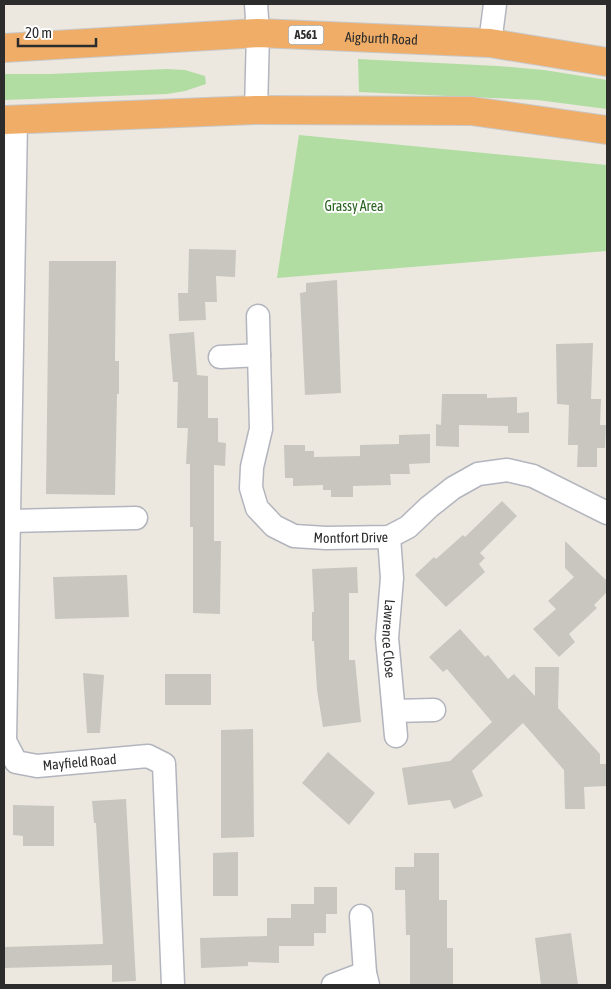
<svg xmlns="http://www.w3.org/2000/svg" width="611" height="989" font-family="'Asap Condensed',sans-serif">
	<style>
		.green { fill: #b1dda2 }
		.building { fill: #c8c6be }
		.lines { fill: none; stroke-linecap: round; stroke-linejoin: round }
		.street-casing { stroke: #b3b5be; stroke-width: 25 }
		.highway-casing { stroke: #c8c8c8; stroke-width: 30 }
		.street { stroke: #fff; stroke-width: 22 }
		.highway { stroke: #efad68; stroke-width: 28 }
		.labels { text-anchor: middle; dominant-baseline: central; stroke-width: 4; stroke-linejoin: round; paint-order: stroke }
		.shield { fill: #fff; stroke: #6b6b6b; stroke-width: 1 }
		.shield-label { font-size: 12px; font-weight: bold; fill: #2c2c2c }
		.street-label { font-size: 14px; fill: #2c2c2c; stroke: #fff }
		.park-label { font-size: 14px; fill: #2a6322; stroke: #fff }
	</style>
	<rect width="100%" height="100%" fill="#ece8e0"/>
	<path class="green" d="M 358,59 L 498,66 L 544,70 L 607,80 L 607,109 L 537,100 L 359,92 Z
		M 167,69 L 185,70 L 205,76 L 206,84 L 185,91 L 167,94 L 4,100 L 4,74 L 50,74 Z
		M 299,135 L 607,165 L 607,251 L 277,278 Z"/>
	<path class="building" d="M 189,249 L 236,250 L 235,277 L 216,276 L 217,302 L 205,302 L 206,320 L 179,321 L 178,293 L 188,293 Z
		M 49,261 L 116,261 L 115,361 L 119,361 L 119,394 L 117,394 L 115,495 L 46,494 Z
		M 337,280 L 341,393 L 305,395 L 300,293 L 306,292 L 306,283 Z
		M 194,332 L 197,375 L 208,376 L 208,418 L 218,418 L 218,442 L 226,443 L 225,466 L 214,465 L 214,541 L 221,541 L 220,614 L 193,613 L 193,527 L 190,527 L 190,464 L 186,464 L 188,428 L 177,428 L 178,382 L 173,382 L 169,334 Z
		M 593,343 L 591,399 L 601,399 L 600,425 L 606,425 L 605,448 L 597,448 L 597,467 L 577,467 L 578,445 L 568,445 L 569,405 L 557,404 L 556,344 Z
		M 442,394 L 487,394 L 487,398 L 517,397 L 517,413 L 529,412 L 529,433 L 508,433 L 508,426 L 459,425 L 459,447 L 436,446 L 436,424 L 441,425 Z
		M 430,434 L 430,463 L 409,464 L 410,474 L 390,474 L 391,485 L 353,486 L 353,497 L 331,497 L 331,490 L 323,490 L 323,485 L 293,486 L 293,478 L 285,478 L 284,445 L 305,445 L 305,451 L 314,451 L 314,457 L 360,456 L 360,445 L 399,444 L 399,435 Z
		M 502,501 L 517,516 L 480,553 L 485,558 L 479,564 L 485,572 L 446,607 L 415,575 L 434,557 L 436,559 L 463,535 L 465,537 Z
		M 565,541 L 607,581 L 607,592 L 594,605 L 597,608 L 569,634 L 575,642 L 559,657 L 533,629 L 556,609 L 548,601 L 574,577 L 565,568 Z
		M 357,567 L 358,593 L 349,593 L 349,660 L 355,660 L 361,722 L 323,727 L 317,690 L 314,641 L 312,641 L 312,612 L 314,612 L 312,569 Z
		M 127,575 L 129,617 L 55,619 L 53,577 Z
		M 460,629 L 485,657 L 488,655 L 508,679 L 514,674 L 535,696 L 535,667 L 559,667 L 558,708 L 600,754 L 600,764 L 607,764 L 607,786 L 584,787 L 585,809 L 565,809 L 564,770 L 523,723 L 472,771 L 483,796 L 454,809 L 450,800 L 408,805 L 402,768 L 450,761 L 492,722 L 447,669 L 443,672 L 429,657 Z
		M 83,673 L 104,675 L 100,733 L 87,733 Z
		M 165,674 L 211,674 L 211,705 L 165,705 Z
		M 253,729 L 254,837 L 221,838 L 221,730 Z
		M 328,752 L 375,793 L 349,825 L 302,783 Z
		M 126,799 L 136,981 L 112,982 L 112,965 L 4,968 L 4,947 L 103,944 L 96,823 L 94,823 L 92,801 Z
		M 13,805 L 54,806 L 54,846 L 23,846 L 23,836 L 13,835 Z
		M 238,852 L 238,896 L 213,896 L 213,853 Z
		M 414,853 L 439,853 L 439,900 L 447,900 L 447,948 L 453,948 L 453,985 L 410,984 L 410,935 L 406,935 L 405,890 L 395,890 L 395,867 L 414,867 Z
		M 314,887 L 337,887 L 337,914 L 326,914 L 326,933 L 314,933 L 314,946 L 279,946 L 279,963 L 248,962 L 248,966 L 201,968 L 200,938 L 267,936 L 267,918 L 291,918 L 291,904 L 314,904 Z
		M 571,933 L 578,985 L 541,985 L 535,938 Z"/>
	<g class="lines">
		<defs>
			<g id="street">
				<path d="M 256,4 L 258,33 L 256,110"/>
				<path d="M 490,43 L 495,4"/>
				<path id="s1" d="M 16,120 L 5,741 L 16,762 L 37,766 L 148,756 L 164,764 L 173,985"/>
				<path id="s2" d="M 258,316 L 261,429 L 252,467 L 251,488 L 257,508 L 274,526 L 294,536 L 326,538 L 389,537 L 408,527 L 429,507 L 453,488 L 478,474 L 507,470 L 533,476 L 607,513"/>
				<path d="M 220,357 L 259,355"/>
				<path d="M 9,521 L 136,518"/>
				<path id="s3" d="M 389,537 L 392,578 L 387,638 L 396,736"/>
				<path d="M 394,711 L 434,710"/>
				<path d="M 361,916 L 365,973 L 368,985"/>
				<path d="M 333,985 L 365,973"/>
			</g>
			<g id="highway">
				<path id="s4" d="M 4,48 L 258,33 L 490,43 L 607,62"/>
				<path d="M 4,120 L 256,110 L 471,111 L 607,130"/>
			</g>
		</defs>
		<use href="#street" class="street-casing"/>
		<use href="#highway" class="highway-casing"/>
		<use href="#street" class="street"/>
		<use href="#highway" class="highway"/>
	</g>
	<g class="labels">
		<rect class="shield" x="288.5" y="25.5" width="35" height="19" rx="4"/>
		<g class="shield-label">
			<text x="306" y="35">A561</text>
		</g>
		<g class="street-label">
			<text stroke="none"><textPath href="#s4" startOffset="378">Aigburth Road</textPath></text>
			<text stroke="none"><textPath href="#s2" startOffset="298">Montfort Drive</textPath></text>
			<text stroke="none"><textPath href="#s3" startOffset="102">Lawrence Close</textPath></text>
			<text stroke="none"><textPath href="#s1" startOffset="709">Mayfield Road</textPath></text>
		</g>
		<g class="park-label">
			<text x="354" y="206">Grassy Area</text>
		</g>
	</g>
	<rect width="611" height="989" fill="none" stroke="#2c2c2c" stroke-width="10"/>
	<path d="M18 38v8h78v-8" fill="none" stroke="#2c2c2c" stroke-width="2.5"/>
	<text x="25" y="38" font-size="15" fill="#2c2c2c" stroke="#ffffff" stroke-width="4" paint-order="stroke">20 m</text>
</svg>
